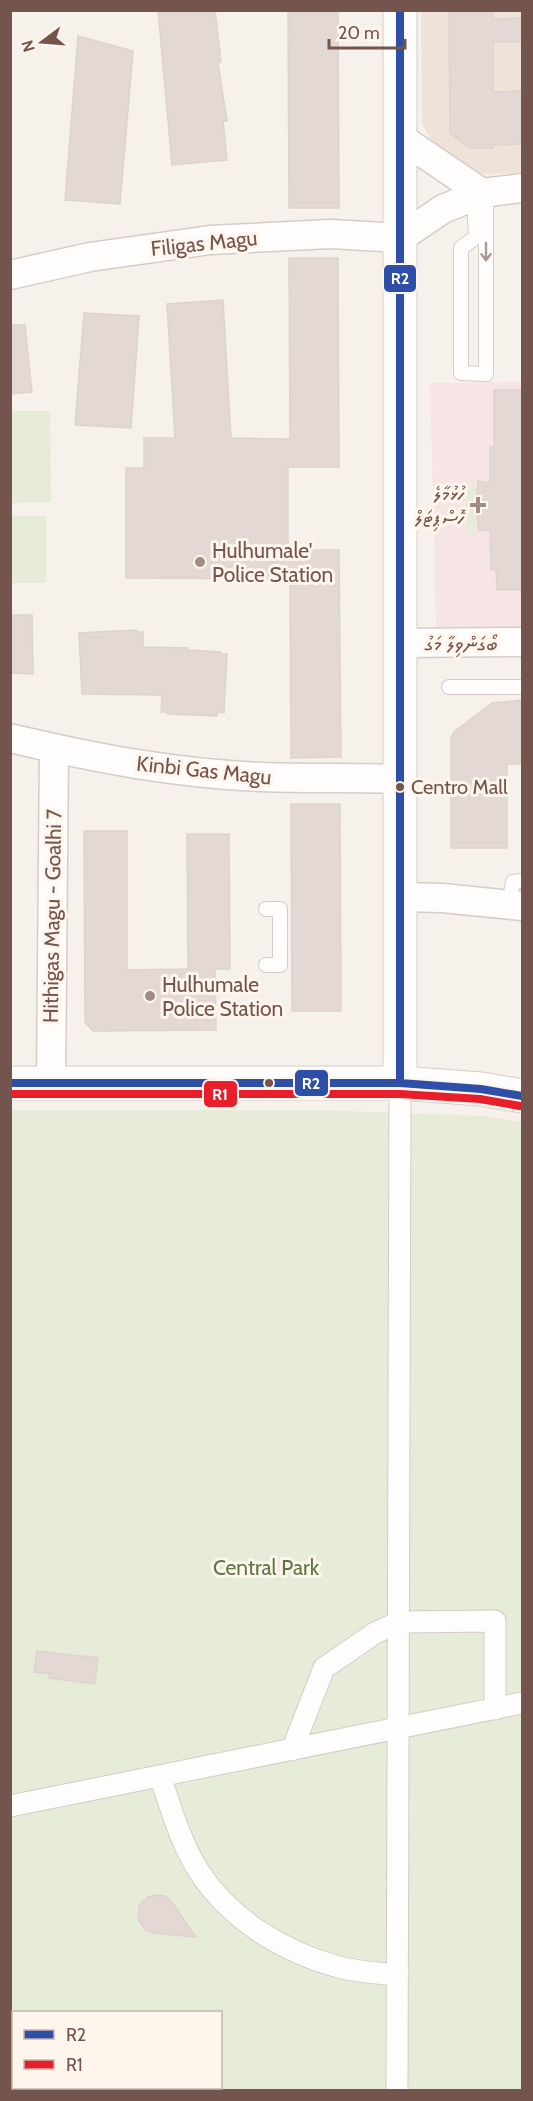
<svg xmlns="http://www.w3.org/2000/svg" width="533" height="2101" font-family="Cabin,'Noto Sans Thaana',sans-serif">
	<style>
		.residential { fill: #efe2d9 }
		.medical { fill: #f7e5e6 }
		.green { fill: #e6ecd7; fill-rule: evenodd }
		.building { fill: #e3d8d3; stroke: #dfd3ce; stroke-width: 1.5 }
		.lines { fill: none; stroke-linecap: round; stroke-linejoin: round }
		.service-casing { stroke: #d5ccc8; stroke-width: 16 }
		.pedestrian-casing { stroke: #d5ccc8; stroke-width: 23 }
		.minor-casing { stroke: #d5ccc8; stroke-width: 31 }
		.tertiary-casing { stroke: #d5ccc8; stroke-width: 35 }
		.service { stroke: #fefdfc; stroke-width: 14 }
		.pedestrian { stroke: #fefdfc; stroke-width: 21 }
		.minor { stroke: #fefdfc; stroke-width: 28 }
		.tertiary { stroke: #fefdfc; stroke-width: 33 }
		.bus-1-casing { stroke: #fef5ed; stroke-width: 12 }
		.bus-2-casing { stroke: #fef5ed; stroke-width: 12 }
		.bus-1 { stroke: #2e4fa7; stroke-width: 8 }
		.bus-2 { stroke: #e91e2b; stroke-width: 8 }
		.oneway { stroke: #ab9893 }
		.poi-dot { fill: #a18c84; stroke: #fef5ed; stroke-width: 2 }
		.bus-dot { fill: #73554d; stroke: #fef5ed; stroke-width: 2 }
		.labels { text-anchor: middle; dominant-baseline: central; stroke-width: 6; stroke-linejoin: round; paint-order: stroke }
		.bus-label { font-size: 20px; fill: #73554d; stroke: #fef5ed; text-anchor: start }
		.street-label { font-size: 21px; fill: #73554d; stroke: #fef5ed }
		.poi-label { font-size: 21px; fill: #73554d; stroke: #fef5ed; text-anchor: start }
		.park-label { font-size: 21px; fill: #5c7845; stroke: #fef5ed }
		.line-badge { stroke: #fef5ed; stroke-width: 2 }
		.badge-label { font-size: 16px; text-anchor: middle; font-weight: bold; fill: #fff }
	</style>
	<rect width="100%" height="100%" fill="#f6f1eb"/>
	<path class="residential" d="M 421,11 L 522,11 L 522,173 L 491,174 L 480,173 L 438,148 L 430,138 L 422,124 Z"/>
	<path class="medical" d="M 522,382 L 522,628 L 436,628 L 430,383 Z"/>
	<path class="green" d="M 10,411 L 50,411 L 51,502 L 11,503 Z
		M 470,478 L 476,482 L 469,482 L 469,486 L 476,487 L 476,505 L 469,506 L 470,509 L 476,509 L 476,529 L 469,529 L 469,532 L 476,532 L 474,536 L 471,537 L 466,533 L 466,481 Z
		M 10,516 L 46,516 L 46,583 L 11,583 Z
		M 10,1110 L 319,1110 L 485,1116 L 522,1122 L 522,2090 L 11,2090 ZM 14,2012 L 220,2012 L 220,2088 L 14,2088 Z"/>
	<path class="building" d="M 158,10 L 215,10 L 221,62 L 218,63 L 227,121 L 223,121 L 227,160 L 172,165 Z
		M 288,10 L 338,10 L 339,208 L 289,208 Z
		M 449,10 L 493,10 L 493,19 L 522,18 L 522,42 L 493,42 L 493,92 L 522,91 L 522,144 L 493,145 L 493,148 L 470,148 L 450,133 Z
		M 78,36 L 133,51 L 120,204 L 65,200 Z
		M 289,258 L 338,258 L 339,467 L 288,467 L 288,550 L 339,550 L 341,757 L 291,758 L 290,579 L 126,578 L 126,468 L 144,468 L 144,438 L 175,438 L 167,304 L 223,300 L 231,438 L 290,439 Z
		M 84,313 L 139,316 L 131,428 L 75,425 Z
		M 10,325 L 25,325 L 32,392 L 10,394 Z
		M 494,390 L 522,390 L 522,590 L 497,590 L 496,569 L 491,570 L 490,530 L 479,531 L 476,507 L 478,481 L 490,483 L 490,447 L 494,447 Z
		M 10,615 L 32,615 L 33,674 L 10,673 Z
		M 137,630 L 137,632 L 143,632 L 143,647 L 188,648 L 188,650 L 221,652 L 221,654 L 227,654 L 224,713 L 217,712 L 217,716 L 167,714 L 167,712 L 161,712 L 162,695 L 82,694 L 79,633 Z
		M 522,700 L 522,764 L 507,764 L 507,848 L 451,848 L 451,739 L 454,732 L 492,703 Z
		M 291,804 L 340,804 L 341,1011 L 292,1011 Z
		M 84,831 L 127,831 L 127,970 L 188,969 L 187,834 L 229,834 L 230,969 L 215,969 L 216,1030 L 93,1031 L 85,1022 Z
		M 37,1651 L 98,1658 L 95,1684 L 49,1678 L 50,1674 L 34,1672 Z
		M 157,1895 L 165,1896 L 171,1901 L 196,1937 L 152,1933 L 145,1930 L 138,1919 L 139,1906 L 148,1897 Z"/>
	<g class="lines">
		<defs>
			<path id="service" d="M 474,197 L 476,237 L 461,248 L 461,373 L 486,374 L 486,193
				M 449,687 L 522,687
				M 509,904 L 513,882 L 522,881
				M 266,909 L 280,909 L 280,965 L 266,965"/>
			<path id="pedestrian" d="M 292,1750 L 324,1668 L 375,1633 L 399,1622 L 495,1621 L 495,1709
				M 160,1776 C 171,1808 180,1841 198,1870 C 229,1919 283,1952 339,1967 C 357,1972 379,1973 398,1975
				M 10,1806 L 522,1703
				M 397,2090 L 400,1083"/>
			<path id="minor" d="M 401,138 L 482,193
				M 10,275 L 90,257 L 210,240 L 331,234 L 400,238 L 443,209 L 482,193 L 522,188
				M 400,643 L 522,642
				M 10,738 C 94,758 178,774 263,777 C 309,779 355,777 400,779
				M 400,897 L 442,898 L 522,906
				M 51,1084 L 54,748"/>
			<path id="tertiary" d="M 10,1083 L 400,1083 L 481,1089 L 522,1096
				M 400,1083 L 400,10"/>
		</defs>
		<use href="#service" class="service-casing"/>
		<use href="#pedestrian" class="pedestrian-casing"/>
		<use href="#minor" class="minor-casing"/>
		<use href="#tertiary" class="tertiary-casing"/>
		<use href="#service" class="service"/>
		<use href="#pedestrian" class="pedestrian"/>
		<use href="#minor" class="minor"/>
		<use href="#tertiary" class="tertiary"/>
		<defs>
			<path id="bus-1" d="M 400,10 L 400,1083
				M 10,1083 L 400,1083 L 481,1089 L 522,1096"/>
			<path id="bus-2" d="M 10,1094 L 400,1094 L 480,1099 L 520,1106"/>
		</defs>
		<use href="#bus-1" class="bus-1-casing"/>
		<use href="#bus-2" class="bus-2-casing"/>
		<use href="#bus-1" class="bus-1"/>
		<use href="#bus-2" class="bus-2"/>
	</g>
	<defs><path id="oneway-shaft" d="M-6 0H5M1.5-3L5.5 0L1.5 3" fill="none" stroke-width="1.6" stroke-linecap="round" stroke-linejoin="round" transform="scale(1.5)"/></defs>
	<use class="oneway" href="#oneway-shaft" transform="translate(486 252) rotate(90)"/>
	<g class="poi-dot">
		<path d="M475 496h6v6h6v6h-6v6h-6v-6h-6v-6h6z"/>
		<circle cx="200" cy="562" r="6"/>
		<circle cx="150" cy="996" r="6"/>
	</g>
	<g class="bus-dot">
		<circle cx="400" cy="787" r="5"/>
		<circle cx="269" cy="1083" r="5"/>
	</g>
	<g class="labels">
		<g class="bus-label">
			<text x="411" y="787">Centro Mall</text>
		</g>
		<g class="street-label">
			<text transform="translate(204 243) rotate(-6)">Filigas Magu</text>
			<text x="461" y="643">ބޯގަންވިލާ މަގު</text>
			<text transform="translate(204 770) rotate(6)">Kinbi Gas Magu</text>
			<text transform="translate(52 916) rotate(-89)">Hithigas Magu - Goalhi 7</text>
		</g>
		<g class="poi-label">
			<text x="464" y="493" text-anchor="end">ހުޅުމާލެ<tspan x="464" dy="24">ހޮސްޕިޓަލް</tspan></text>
			<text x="212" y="550">Hulhumale'<tspan x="212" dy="24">Police Station</tspan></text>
			<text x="162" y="984">Hulhumale<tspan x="162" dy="24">Police Station</tspan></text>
		</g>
		<g class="park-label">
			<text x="266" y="1567">Central Park</text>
		</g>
	</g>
	<g class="line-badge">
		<rect x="383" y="264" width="34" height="29" rx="6" fill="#2e4fa7"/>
		<rect x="294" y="1069" width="35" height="28" rx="6" fill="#2e4fa7"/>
		<rect x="203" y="1080" width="35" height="28" rx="6" fill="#e91e2b"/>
	</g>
	<g class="badge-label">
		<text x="400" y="284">R2</text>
		<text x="311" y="1089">R2</text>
		<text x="220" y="1100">R1</text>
	</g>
	<rect width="533" height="2101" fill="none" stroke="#73554d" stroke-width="24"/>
	<rect x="12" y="2011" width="210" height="78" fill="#fef5ed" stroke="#c6b5ad" stroke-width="1.5"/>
	<rect x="24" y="2030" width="30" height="9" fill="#2e4fa7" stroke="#c6b5ad" stroke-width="1.5"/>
	<text x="66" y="2041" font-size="18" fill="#73554d">R2</text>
	<rect x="24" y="2060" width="30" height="9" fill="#e91e2b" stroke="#c6b5ad" stroke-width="1.5"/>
	<text x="66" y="2071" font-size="18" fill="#73554d">R1</text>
	<g transform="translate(42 42) rotate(254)" stroke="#fef5ed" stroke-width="4.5" paint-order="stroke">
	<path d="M0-4.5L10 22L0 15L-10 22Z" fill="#73554d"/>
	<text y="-9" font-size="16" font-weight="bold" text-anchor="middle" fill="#73554d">N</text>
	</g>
	<path d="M329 39v9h76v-9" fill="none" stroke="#73554d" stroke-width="3"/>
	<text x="338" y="39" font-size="18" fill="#73554d" stroke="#fef5ed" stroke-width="4.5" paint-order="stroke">20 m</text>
</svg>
